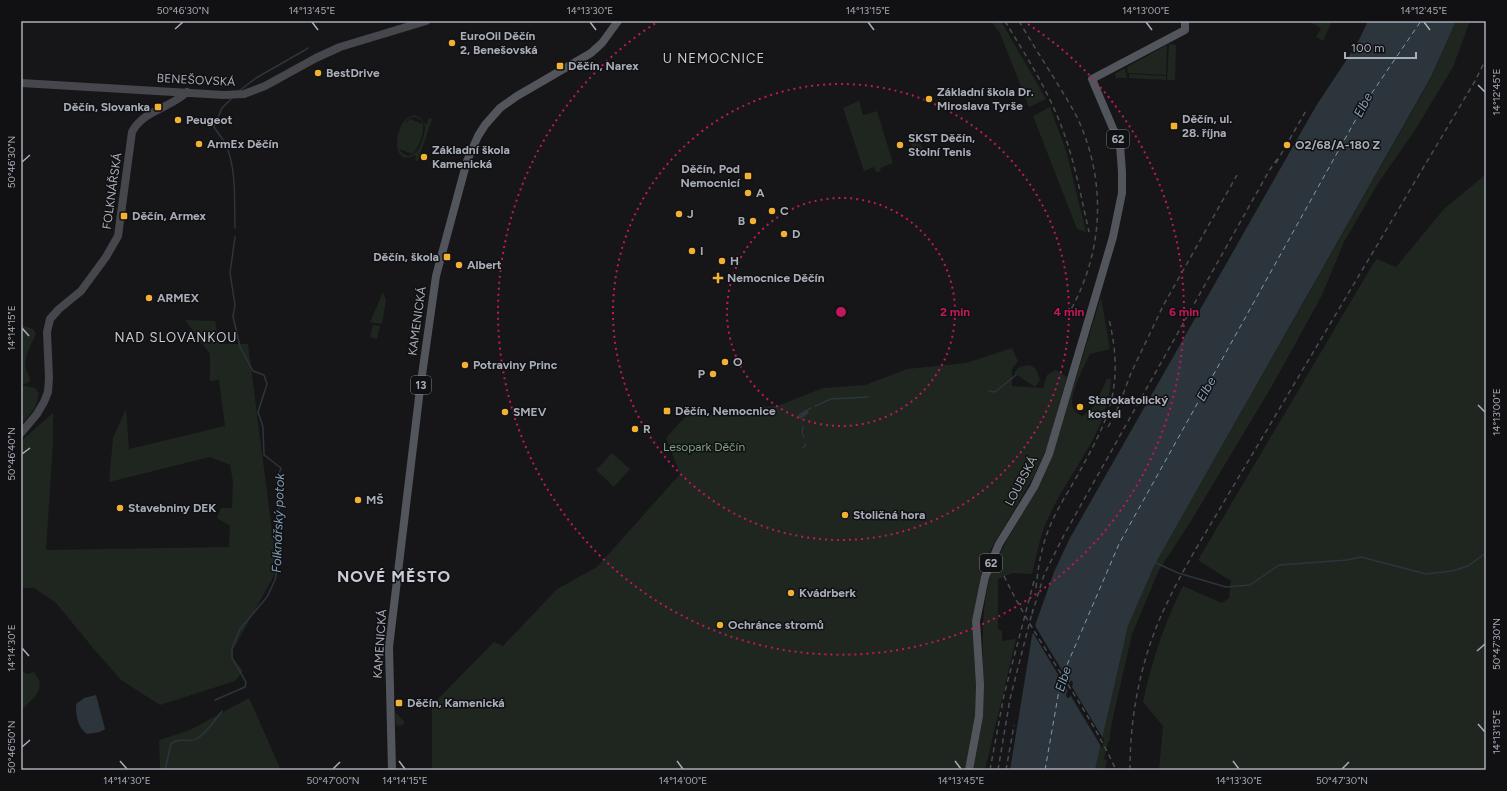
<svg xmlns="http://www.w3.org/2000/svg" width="1507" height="791" font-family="Figtree,sans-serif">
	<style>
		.green { fill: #1e261f; fill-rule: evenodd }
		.water { fill: #2c353c; fill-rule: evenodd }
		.pier { fill: #161618 }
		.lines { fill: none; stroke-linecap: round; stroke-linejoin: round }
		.stream { stroke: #2c353c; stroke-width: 1.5 }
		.ferry { stroke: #7f9bb3; stroke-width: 1; stroke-dasharray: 5 4; stroke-linecap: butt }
		.secondary { stroke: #45474d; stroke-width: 8 }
		.primary { stroke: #53555c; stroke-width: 8 }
		.rail { stroke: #4a4c52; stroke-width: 1.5; stroke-dasharray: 5 4; stroke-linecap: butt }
		.ticks { fill: none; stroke: #a8adb8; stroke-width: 1.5 }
		.ring { fill: none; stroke: #c2185b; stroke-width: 2; stroke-dasharray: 2 4 }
		.poi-dot { fill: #f2b134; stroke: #111113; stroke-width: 1.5 }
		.labels { text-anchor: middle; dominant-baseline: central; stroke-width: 3; stroke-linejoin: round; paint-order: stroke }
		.shield { fill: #111113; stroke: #7b7e86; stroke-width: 1 }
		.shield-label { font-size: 11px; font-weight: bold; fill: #a8adb8 }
		.poi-label { font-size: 12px; font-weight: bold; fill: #a8adb8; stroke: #111113; text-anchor: start }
		.street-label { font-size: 12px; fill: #a8adb8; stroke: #111113 }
		.park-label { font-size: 12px; fill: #7fa381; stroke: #111113 }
		.neighbourhood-label { font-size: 13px; letter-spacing: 1px; fill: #c9ccd4; stroke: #111113 }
		.water-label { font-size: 13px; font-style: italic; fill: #7f9bb3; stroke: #111113 }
		.district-label { font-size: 16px; font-weight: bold; letter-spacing: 1px; fill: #c9ccd4; stroke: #111113 }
		.centre { fill: #c2185b; stroke: #111113; stroke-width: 2 }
		.ring-label { font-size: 12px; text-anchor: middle; font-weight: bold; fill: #c2185b; stroke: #111113; stroke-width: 3; stroke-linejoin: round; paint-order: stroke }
		.neatline { fill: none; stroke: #a8adb8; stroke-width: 1.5 }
		.ticks-label { font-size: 10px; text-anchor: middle; fill: #a8adb8 }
	</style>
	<rect width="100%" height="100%" fill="#161618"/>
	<path class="green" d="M 991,21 L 1001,21 L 1046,99 L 1029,107 L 1000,33 Z
		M 1310,21 L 1332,21 L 1323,41 L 1316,37 L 1321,28 L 1310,22 Z
		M 1456,21 L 1470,21 L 1453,67 L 1417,127 L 1377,185 L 1344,242 L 1321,297 L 1272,386 L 1191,521 L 1159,570 L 1132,634 L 1112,722 L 1109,742 L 1108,742 L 1104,759 L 1107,760 L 1105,770 L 1095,770 L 1128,626 L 1155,564 L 1431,78 Z
		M 1169,44 L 1176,45 L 1175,80 L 1167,80 Z
		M 1167,45 L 1166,75 L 1128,73 L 1127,67 Z
		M 1125,68 L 1127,78 L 1116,78 L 1115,74 Z
		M 1129,74 L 1166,76 L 1166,80 L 1129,78 Z
		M 859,101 L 863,115 L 877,111 L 893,163 L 880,168 L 881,171 L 876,172 L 874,167 L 864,171 L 843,108 Z
		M 1050,107 L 1067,154 L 1086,232 L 1077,229 L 1033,116 Z
		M 414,115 L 420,117 L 426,125 L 429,118 L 432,119 L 418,161 L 415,160 L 416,155 C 388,170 394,118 414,115 ZM 412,117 C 419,117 424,121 425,128 C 424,135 421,148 415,153 C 407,160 397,151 398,142 L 399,149 L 413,154 C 420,145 424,135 423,124 L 410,119 L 405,124 L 407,120 Z
		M 917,131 L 923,151 L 914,154 L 908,134 Z
		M 1486,174 L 1486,770 L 1159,770 L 1163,726 L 1143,702 C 1152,661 1164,623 1183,586 L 1222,603 L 1229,598 L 1231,581 L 1198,560 L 1373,264 L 1377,259 L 1396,267 L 1444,209 Z
		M 383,292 L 386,300 L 382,324 L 370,322 Z
		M 1101,297 L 1110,349 L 1090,354 C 1084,366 1072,390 1072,402 C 1072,410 1077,414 1083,416 L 1094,406 L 1107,379 L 1111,379 C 1108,431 1073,467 1051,512 C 1041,531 1037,553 1032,574 L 1012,573 L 998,579 L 998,629 L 1002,631 L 1002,641 L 1016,639 L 985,770 L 973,770 L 982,721 L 983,622 L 985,602 L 990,573 L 1007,540 L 1036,491 L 1051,459 Z
		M 185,320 L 215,321 L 219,344 L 248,344 L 277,570 L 233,650 L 233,658 L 243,671 L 235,681 L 160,705 L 121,680 L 93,648 L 56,603 L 34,588 L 21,588 L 21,441 L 53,413 L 53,444 L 46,550 L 229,547 L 230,526 L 217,518 L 221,508 L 232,508 L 233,482 L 230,465 L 210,457 L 109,482 L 113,438 L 126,409 L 129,449 L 225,426 L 219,380 L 210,381 L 210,354 Z
		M 21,325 L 33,329 L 36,334 C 31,345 23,357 26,369 C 27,373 30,376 30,381 L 26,384 L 21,383 Z
		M 373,325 L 380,326 L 377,339 L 370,337 Z
		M 1012,348 L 1018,361 L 1012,369 L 1012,386 L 1043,388 L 1047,375 L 1056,370 L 1067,377 L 1048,445 L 1034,476 L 991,549 L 982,572 L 972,621 L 976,684 L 975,719 L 966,770 L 432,770 L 432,705 L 494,642 L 503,646 L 557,589 L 597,567 L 680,474 L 666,438 L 681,421 L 699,405 L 709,415 L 734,409 L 777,406 L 823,388 L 865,385 L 907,369 L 966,363 Z
		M 1030,365 L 1036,369 L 1040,380 L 1035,387 L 1014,373 L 1019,367 Z
		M 21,385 L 35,388 L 39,394 L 35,408 L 21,425 Z
		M 612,453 L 630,469 L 614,487 L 596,470 Z
		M 21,670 L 27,674 L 34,672 C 48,689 33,698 21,710 Z
		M 249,698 L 281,770 L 158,770 L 160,769 L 159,740 L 190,730 Z
		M 395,712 L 404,721 L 404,724 L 399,726 L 396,725 Z"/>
	<path class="water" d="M 1368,21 L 1456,21 L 1431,77 L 1155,564 L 1128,626 L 1095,770 L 1010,770 L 1032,636 L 1037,620 L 1054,572 L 1070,538 L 1316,106 L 1357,44 ZM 1071,680 L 1073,683 L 1070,697 L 1067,698 L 1066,695 Z
		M 805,410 L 807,410 L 809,413 L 801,419 L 798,417 L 798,415 Z
		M 96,695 L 105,729 L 100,732 L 87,734 C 77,727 76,715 76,704 L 84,698 Z"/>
	<path class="pier" d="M 1034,624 L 1104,740 L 1102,748 L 1032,631 Z"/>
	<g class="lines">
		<path class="stream" d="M 239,91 L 256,78 L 305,50 L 308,48
			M 231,99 L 222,108 L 214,127 C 218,133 223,139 226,145 C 237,171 234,201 235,228
			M 989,391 L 995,392 L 1016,375
			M 815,406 L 831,399 L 868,397
			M 806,411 L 811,408
			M 803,426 L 802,433 L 804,437
			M 803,448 L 806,444
			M 1154,562 L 1178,573 L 1226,587 L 1250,585 L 1279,565 L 1347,560 L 1361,557 L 1426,574 L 1452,571 L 1468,566 L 1486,553
			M 215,700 L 245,687 L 246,682 L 232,658 L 232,648 L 240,629 L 267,597 L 275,580 L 277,571 L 275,545 L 280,499 L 277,480 L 281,468 L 264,455 L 263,427 L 258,412 L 267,384 L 264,375 L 253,371 L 240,347 L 233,316 L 235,305 L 230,273 L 235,237
			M 165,770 L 171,744 C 179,736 189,744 198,738 C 206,733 216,719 222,711"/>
		<path class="ferry" d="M 1045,770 L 1061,679 L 1119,544 L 1365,103 L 1421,21"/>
		<path class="secondary" d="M 21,83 L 224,95 L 244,94 L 265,86 L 316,58 L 340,47 L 426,21
			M 21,433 L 37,414 L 44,402 L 48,392 L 49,378 L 47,332 L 50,319 L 59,309 L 81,291 L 106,257 L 118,236 L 132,132 C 143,110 171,108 187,92"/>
		<path class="primary" d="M 392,770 L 389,647 L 420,389 L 436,276 L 467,161 L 478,136 L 485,125 L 500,108 L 517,96 L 591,53 L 602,43 L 618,21
			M 969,770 L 979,716 L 980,685 L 976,621 L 985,577 L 999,544 L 1034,487 L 1049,454 L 1113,237 L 1122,193 L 1122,172 L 1120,145 L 1092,79 L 1185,30 L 1185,21"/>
		<path class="rail" d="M 1005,21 C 1026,56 1048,90 1062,128 C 1075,162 1081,197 1089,232
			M 1019,21 C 1030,40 1042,59 1054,78 C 1062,91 1070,104 1077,117 C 1107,181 1104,252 1069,313
			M 1276,163 L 1307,109
			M 1108,427 L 1116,413 L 1131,373 L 1163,306 L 1237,175
			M 1004,576 C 1036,643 1085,702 1116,770
			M 1036,588 C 1038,568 1041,549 1048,531 C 1054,515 1063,500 1072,485 C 1106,424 1126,392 1109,319
			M 1032,614 L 1044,575 L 1064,535 L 1269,171 L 1278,158
			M 990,770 L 1004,695 L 1034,581
			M 998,770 L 1010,699 L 1033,609
			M 1006,770 L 1014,725
			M 1130,770 C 1130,712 1142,653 1168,601 C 1176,584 1185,568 1194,552 L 1475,81 L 1486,59"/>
	</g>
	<path class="ticks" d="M 312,22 L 318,30M 590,22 L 596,30M 868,22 L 874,30M 1146,22 L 1152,30M 1424,22 L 1430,30M 175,29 L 183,22M 1478,85 L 1485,92M 22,162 L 30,155M 22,328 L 29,336M 1478,405 L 1485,412M 22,454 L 30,448M 22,648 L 29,656M 1477,651 L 1485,644M 1478,724 L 1485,732M 22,747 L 30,740M 120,761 L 127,769M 399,761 L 405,769M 677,761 L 683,769M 955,761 L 961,769M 1233,761 L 1239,769M 333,769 L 340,762M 1342,769 L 1349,762"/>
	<g class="ring">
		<circle cx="841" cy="312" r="114"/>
		<circle cx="841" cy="312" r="228"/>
		<path d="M1023 21A343 343 0 1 1 659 21"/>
	</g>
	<g class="poi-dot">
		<circle cx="452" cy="43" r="4"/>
		<rect x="556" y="62" width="8" height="8" rx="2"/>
		<circle cx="318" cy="73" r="4"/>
		<circle cx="929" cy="99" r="4"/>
		<rect x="154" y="103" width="8" height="8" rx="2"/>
		<circle cx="178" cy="120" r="4"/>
		<rect x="1170" y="122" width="8" height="8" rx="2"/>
		<circle cx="199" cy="144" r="4"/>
		<circle cx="900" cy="145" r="4"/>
		<circle cx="1287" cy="145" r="4"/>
		<circle cx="424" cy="157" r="4"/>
		<rect x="744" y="172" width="8" height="8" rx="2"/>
		<circle cx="748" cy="193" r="4"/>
		<circle cx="772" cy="211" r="4"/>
		<circle cx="679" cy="214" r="4"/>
		<rect x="120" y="212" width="8" height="8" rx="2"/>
		<circle cx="753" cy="221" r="4"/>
		<circle cx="784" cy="234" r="4"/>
		<circle cx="692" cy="251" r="4"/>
		<rect x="443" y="253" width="8" height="8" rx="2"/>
		<circle cx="722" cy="261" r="4"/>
		<circle cx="459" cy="265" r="4"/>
		<path d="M716 272h4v4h4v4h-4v4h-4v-4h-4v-4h4z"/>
		<circle cx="149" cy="298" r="4"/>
		<circle cx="725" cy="362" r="4"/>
		<circle cx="465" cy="365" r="4"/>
		<circle cx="713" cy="374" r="4"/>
		<circle cx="1080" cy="407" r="4"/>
		<rect x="663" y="407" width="8" height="8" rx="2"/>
		<circle cx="505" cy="412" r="4"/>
		<circle cx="635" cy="429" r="4"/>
		<circle cx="358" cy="500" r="4"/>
		<circle cx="120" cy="508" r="4"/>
		<circle cx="845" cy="515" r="4"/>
		<circle cx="791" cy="593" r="4"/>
		<circle cx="720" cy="625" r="4"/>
		<rect x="395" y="699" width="8" height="8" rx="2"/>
	</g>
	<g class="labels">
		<g class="shield">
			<rect x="1107" y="130" width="22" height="18" rx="3"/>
			<rect x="411" y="376" width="20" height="18" rx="3"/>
			<rect x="980" y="554" width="22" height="18" rx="3"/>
		</g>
		<g class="shield-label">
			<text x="1118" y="139">62</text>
			<text x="421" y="385">13</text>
			<text x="991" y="563">62</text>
		</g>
		<g class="poi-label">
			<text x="460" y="36">EuroOil Děčín<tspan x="460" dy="14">2, Benešovská</tspan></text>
			<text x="568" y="66">Děčín, Narex</text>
			<text x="326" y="73">BestDrive</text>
			<text x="937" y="92">Základní škola Dr.<tspan x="937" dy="14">Miroslava Tyrše</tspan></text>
			<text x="150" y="107" text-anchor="end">Děčín, Slovanka</text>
			<text x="1182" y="119">Děčín, ul.<tspan x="1182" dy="14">28. října</tspan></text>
			<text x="186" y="120">Peugeot</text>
			<text x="908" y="138">SKST Děčín,<tspan x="908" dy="14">Stolní Tenis</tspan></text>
			<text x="207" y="144">ArmEx Děčín</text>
			<text x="1295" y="145">O2/68/A-180 Z</text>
			<text x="432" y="150">Základní škola<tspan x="432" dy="14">Kamenická</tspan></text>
			<text x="740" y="169" text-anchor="end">Děčín, Pod<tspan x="740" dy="14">Nemocnicí</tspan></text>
			<text x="756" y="193">A</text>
			<text x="780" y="211">C</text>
			<text x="687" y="214">J</text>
			<text x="132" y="216">Děčín, Armex</text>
			<text x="745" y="221" text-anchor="end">B</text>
			<text x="792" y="234">D</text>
			<text x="700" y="251">I</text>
			<text x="439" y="257" text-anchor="end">Děčín, škola</text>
			<text x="730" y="261">H</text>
			<text x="467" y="265">Albert</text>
			<text x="727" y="278">Nemocnice Děčín</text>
			<text x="157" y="298">ARMEX</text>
			<text x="733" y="362">O</text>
			<text x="473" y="365">Potraviny Princ</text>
			<text x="705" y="374" text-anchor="end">P</text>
			<text x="1088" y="400">Starokatolický<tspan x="1088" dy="14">kostel</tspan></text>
			<text x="675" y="411">Děčín, Nemocnice</text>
			<text x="513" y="412">SMEV</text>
			<text x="643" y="429">R</text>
			<text x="366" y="500">MŠ</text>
			<text x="128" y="508">Stavebniny DEK</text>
			<text x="853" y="515">Stoličná hora</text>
			<text x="799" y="593">Kvádrberk</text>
			<text x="728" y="625">Ochránce stromů</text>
			<text x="407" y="703">Děčín, Kamenická</text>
		</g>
		<g class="street-label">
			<text transform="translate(196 80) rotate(3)">BENEŠOVSKÁ</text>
			<text transform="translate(112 191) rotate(-82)">FOLKNÁŘSKÁ</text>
			<text transform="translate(417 321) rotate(-82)">KAMENICKÁ</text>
			<text transform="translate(1021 481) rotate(-62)">LOUBSKÁ</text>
			<text transform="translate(380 644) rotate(-86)">KAMENICKÁ</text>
		</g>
		<g class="park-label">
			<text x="704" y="447">Lesopark Děčín</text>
		</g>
		<g class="neighbourhood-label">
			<text x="714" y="58">U NEMOCNICE</text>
			<text x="176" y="337">NAD SLOVANKOU</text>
		</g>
		<g class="water-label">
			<text transform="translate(1363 105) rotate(-63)">Elbe</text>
			<text transform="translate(1206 389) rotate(-61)">Elbe</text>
			<text transform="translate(278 523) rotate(-88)">Folknářský potok</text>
			<text transform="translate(1063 679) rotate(-73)">Elbe</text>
		</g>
		<g class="district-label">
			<text x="394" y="576">NOVÉ MĚSTO</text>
		</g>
	</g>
	<circle cx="841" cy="312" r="6" class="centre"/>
	<g class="ring-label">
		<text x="955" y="316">2 min</text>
		<text x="1069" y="316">4 min</text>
		<text x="1184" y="316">6 min</text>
	</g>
	<rect width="1507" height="791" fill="none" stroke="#111113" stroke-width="44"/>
	<path d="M1345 52v6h71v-6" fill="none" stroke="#a8adb8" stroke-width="2"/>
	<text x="1351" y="52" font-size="12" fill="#a8adb8" stroke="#111113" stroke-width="3" paint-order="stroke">100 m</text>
	<rect x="22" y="22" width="1463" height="747" class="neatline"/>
	<g class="ticks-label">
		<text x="183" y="14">50°46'30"N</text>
		<text x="312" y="14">14°13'45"E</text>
		<text x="590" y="14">14°13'30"E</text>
		<text x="868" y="14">14°13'15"E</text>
		<text x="1146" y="14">14°13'00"E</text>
		<text x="1424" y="14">14°12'45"E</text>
		<text transform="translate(1496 92) rotate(-90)" y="4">14°12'45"E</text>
		<text transform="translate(11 162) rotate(-90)" y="4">50°46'30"N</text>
		<text transform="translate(11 328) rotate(-90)" y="4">14°14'15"E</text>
		<text transform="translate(1496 412) rotate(-90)" y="4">14°13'00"E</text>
		<text transform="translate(11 454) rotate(-90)" y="4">50°46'40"N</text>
		<text transform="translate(1496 644) rotate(-90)" y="4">50°47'30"N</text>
		<text transform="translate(11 648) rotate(-90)" y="4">14°14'30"E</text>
		<text transform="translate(1496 732) rotate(-90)" y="4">14°13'15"E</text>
		<text transform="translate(11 747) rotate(-90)" y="4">50°46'50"N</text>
		<text x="127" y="784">14°14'30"E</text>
		<text x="333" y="784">50°47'00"N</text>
		<text x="405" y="784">14°14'15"E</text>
		<text x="683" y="784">14°14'00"E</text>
		<text x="961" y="784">14°13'45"E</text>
		<text x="1239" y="784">14°13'30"E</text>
		<text x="1342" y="784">50°47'30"N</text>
	</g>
</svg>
